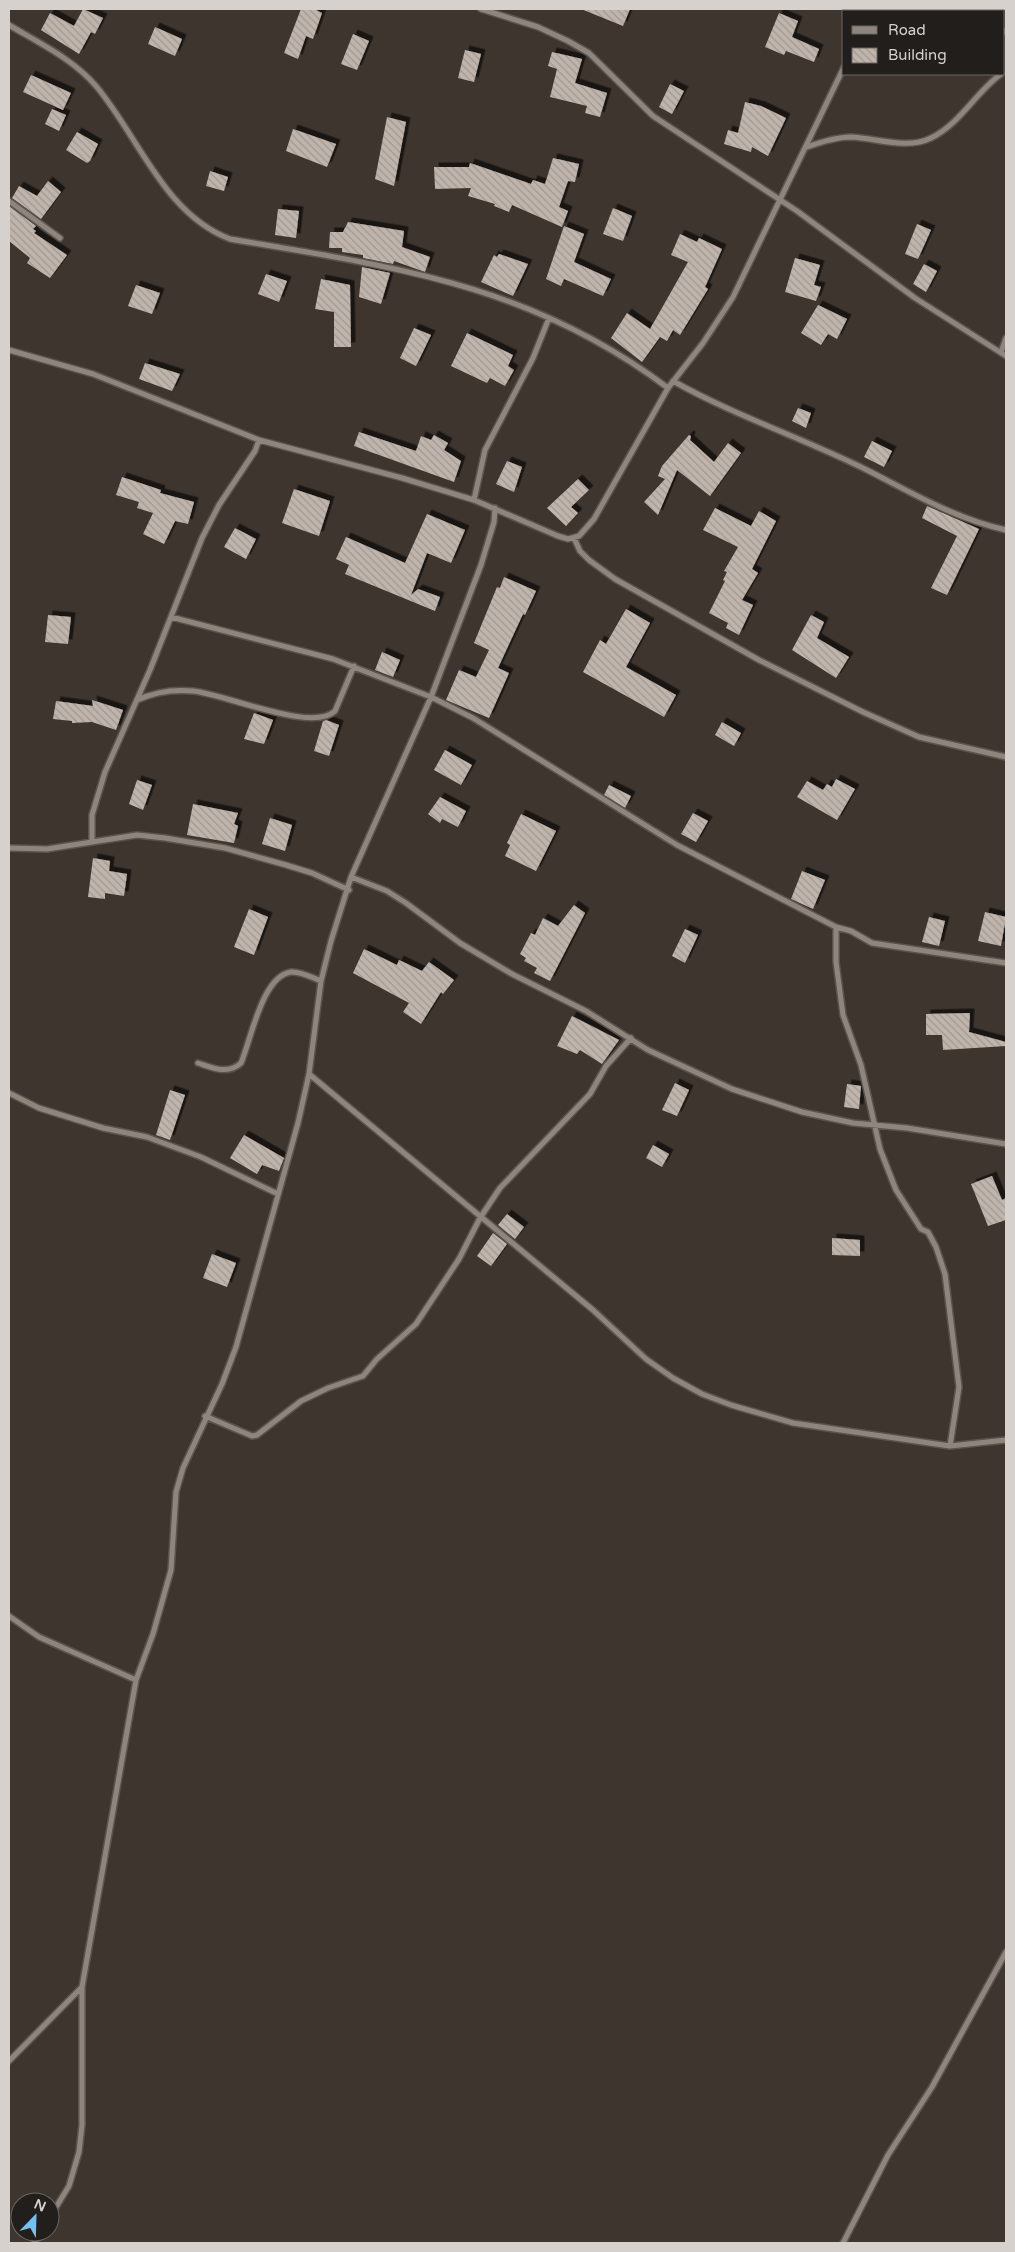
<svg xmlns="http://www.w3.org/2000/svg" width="1015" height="2252" font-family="'Varela Round',sans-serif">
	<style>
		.building { fill: url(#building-back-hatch); filter: url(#shadow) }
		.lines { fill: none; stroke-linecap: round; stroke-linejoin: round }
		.minor-casing { stroke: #5a534e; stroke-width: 8 }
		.minor { stroke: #8f857d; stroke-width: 5 }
	</style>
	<defs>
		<pattern id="building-back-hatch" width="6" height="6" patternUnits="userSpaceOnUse" patternTransform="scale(1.25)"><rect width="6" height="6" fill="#c0b5ad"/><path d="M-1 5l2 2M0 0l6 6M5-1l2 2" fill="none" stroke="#a09891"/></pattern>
		<filter id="shadow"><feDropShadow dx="4.5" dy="-4.5" stdDeviation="0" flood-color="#0009"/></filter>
	</defs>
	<rect width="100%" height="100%" fill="#3e352f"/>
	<path class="building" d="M 83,9 L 103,18 L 95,34 L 91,32 L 79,54 L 41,30 L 50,13 L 74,26 Z
		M 301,9 L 314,9 L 322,13 L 313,39 L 306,36 L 298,59 L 284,53 Z
		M 581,9 L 630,9 L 623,26 Z
		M 779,13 L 798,21 L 792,37 L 819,49 L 814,62 L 786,51 L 784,55 L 765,47 Z
		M 155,27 L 182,39 L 175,56 L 148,44 Z
		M 353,34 L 369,41 L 357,70 L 341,64 Z
		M 465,50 L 481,54 L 474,82 L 458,78 Z
		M 552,52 L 582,59 L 575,83 L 607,93 L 600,117 L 585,113 L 587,106 L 550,97 L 557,69 L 548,66 Z
		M 31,75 L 71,93 L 63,110 L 23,92 Z
		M 670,84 L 684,91 L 672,114 L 659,107 Z
		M 745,102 L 761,106 L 786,118 L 768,156 L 752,147 L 751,152 L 724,144 L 728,130 L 738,133 Z
		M 52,109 L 66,115 L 59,131 L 45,124 Z
		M 387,117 L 406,122 L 394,186 L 375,179 Z
		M 293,129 L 336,144 L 327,167 L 286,151 Z
		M 77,132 L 98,144 L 90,161 L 87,163 L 66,150 Z
		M 553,158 L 579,164 L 575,182 L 568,181 L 559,207 L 568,211 L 562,227 L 512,205 L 509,212 L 494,206 L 495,204 L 468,196 L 471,188 L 435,189 L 434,167 L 469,167 L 470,163 L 531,184 L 533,180 L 545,184 Z
		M 210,171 L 228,177 L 224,191 L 206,186 Z
		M 48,181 L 61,192 L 41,219 L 12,198 L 19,186 L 37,196 Z
		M 9,206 L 36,226 L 33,229 L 36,231 L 34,233 L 67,255 L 50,278 L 27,263 L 30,258 L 9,241 Z
		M 613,208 L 632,216 L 623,241 L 603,234 Z
		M 278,209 L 299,211 L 296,238 L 275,235 Z
		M 348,222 L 404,231 L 402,247 L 430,257 L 425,272 L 394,261 L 393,264 L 363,258 L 363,255 L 342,252 L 342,248 L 329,248 L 330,232 L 343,232 Z
		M 917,224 L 931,230 L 918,259 L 905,254 Z
		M 564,226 L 584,234 L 574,262 L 611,279 L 603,296 L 564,279 L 561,286 L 546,279 Z
		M 680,234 L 697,242 L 699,238 L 722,249 L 705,287 L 708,289 L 680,335 L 673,330 L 667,341 L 660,337 L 642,362 L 611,338 L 627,313 L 650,329 L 688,262 L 671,255 Z
		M 499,254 L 528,264 L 513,296 L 481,282 L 494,255 L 497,257 Z
		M 795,258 L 820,265 L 814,285 L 821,287 L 816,301 L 785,292 Z
		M 924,264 L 937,271 L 926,292 L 913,284 Z
		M 362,267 L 390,273 L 381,304 L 359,297 Z
		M 266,274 L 287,281 L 279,302 L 258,294 Z
		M 321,279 L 350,285 L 351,347 L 334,347 L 334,312 L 315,309 Z
		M 136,285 L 160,293 L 152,314 L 128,306 Z
		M 818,305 L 847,319 L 837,339 L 828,334 L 821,345 L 801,333 Z
		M 414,328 L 431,335 L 416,366 L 400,358 Z
		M 467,333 L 513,355 L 508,366 L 514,370 L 505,386 L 490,378 L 487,383 L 451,366 Z
		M 145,363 L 180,374 L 172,391 L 139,379 Z
		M 798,408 L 811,413 L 806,428 L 792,421 Z
		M 359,432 L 416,451 L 421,436 L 431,440 L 434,435 L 448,443 L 444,450 L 461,461 L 454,482 L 354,446 Z
		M 689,435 L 691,436 L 690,440 L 714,462 L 728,443 L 741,453 L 710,496 L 677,470 L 658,515 L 644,502 L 665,479 L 658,476 L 662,466 Z
		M 872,441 L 892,451 L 884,467 L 864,457 Z
		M 507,461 L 522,467 L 514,492 L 496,484 Z
		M 122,477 L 161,490 L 160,493 L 194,502 L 188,524 L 175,521 L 164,544 L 143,534 L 153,513 L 137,508 L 139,502 L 116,495 Z
		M 578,479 L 589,490 L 571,507 L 578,513 L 566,526 L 547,508 Z
		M 294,489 L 330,501 L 319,536 L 282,523 Z
		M 927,506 L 979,529 L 947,595 L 931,588 L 957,536 L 922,518 Z
		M 715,508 L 751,526 L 759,511 L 776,521 L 752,569 L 758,573 L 742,600 L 753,605 L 739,635 L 726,628 L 728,623 L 709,613 L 725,581 L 723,580 L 727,572 L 724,571 L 738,547 L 703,530 Z
		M 427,514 L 465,530 L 451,563 L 427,553 L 411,595 L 418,589 L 440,597 L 435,611 L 345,574 L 349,565 L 336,559 L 346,537 L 405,563 Z
		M 235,528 L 256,539 L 246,559 L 224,547 Z
		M 504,577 L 536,591 L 525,615 L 523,614 L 498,668 L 509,673 L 489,718 L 446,700 L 459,670 L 476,677 L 489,650 L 474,643 L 497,587 L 500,588 Z
		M 626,609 L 650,623 L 626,667 L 676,695 L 664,717 L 583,672 L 600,640 L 606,644 Z
		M 48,615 L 71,617 L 68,644 L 45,642 Z
		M 811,615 L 824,622 L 817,638 L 849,657 L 836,678 L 792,650 Z
		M 382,652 L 400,660 L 393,677 L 375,670 Z
		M 92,700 L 123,710 L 116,730 L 92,722 L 72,723 L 72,721 L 53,719 L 56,701 L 93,706 Z
		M 254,713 L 273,720 L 264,744 L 244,739 Z
		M 326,720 L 339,725 L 329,756 L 314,751 L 323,721 Z
		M 722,722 L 741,733 L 734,746 L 715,735 Z
		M 445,750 L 472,765 L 461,785 L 434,770 Z
		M 836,779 L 855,789 L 837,820 L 797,797 L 807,781 L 823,790 L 827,784 L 832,787 Z
		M 137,780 L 152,785 L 143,810 L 129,804 Z
		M 609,785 L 631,796 L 625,808 L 604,795 Z
		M 440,797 L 466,811 L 458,827 L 442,819 L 440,823 L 428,814 Z
		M 193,804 L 238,813 L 234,824 L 238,826 L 234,843 L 187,835 Z
		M 693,813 L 708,821 L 696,842 L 681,834 Z
		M 521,814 L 556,831 L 536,871 L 505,856 L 510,845 L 507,843 Z
		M 270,818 L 292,825 L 285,851 L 262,844 Z
		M 93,858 L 110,861 L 109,871 L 127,874 L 124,896 L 105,893 L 105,899 L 88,897 Z
		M 802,871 L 825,880 L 813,909 L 791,899 Z
		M 574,905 L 585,913 L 550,981 L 534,973 L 537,968 L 524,961 L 526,958 L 520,954 L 531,933 L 535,935 L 543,918 L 558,926 Z
		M 249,909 L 268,917 L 254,955 L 234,947 Z
		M 985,912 L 1006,917 L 1001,946 L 978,941 Z
		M 929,917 L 945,921 L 939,946 L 922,942 Z
		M 685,929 L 698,935 L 685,963 L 672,956 Z
		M 364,949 L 397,965 L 399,960 L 422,971 L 429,962 L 454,980 L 443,994 L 441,992 L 421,1024 L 403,1012 L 409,1003 L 353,973 Z
		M 970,1013 L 969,1032 L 1006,1042 L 1006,1046 L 943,1050 L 942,1035 L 926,1035 L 926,1014 Z
		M 572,1016 L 619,1040 L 602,1064 L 580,1050 L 577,1054 L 557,1046 Z
		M 675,1083 L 689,1090 L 677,1116 L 662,1110 Z
		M 847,1084 L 861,1086 L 859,1109 L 844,1107 Z
		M 170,1090 L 185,1095 L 170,1140 L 156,1135 Z
		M 244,1135 L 284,1158 L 279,1171 L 262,1165 L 257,1174 L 230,1158 Z
		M 653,1145 L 669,1154 L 662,1167 L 646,1158 Z
		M 992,1176 L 1002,1200 L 1006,1198 L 1006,1220 L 988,1226 L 971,1184 Z
		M 507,1214 L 524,1227 L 515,1239 L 498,1225 Z
		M 493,1233 L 507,1244 L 491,1266 L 477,1256 Z
		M 832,1238 L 860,1240 L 860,1256 L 832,1255 Z
		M 212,1254 L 236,1263 L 227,1287 L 203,1278 Z"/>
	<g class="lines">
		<defs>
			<path id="minor" d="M 481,9 L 538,27 L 568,41 L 589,53 L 653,116 L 797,211 L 915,298 L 1006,356
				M 856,9 L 856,11
				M 975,9 L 975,11
				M 9,25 C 39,43 73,59 96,86 C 139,137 164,214 230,239 C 394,267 530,284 668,388
				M 1004,31 L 1006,32
				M 807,147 C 821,142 836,137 851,137 C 876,138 907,150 931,138 C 960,124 976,92 1001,74
				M 9,201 L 60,238
				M 9,350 L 93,374 L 259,440 L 402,478 L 474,500 L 558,536 L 568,539 L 579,536 L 594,519 L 668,388 L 703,343 L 733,297 L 844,67
				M 1001,352 L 1006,338
				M 673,381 C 735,416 803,438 867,470 C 912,493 956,519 1006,530
				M 474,500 L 485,450 L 533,358 L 549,318
				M 574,538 L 580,551 L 589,560 L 615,579 L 759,660 L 863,712 L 919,737 L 1006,757
				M 171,617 L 333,659 L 431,697 L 473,718 L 677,845 L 836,927 L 851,931 L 872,943 L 1006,963
				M 137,700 C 155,692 173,689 193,691 C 225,694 312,733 335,711 L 354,666
				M 92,841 L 92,815 L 105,772 L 150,670 L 202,538 L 219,505 L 255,451 L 259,440
				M 9,848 L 47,849 L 137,835 L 165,838 L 225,848 L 286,865 L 312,873 L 349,890
				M 351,877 L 387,891 L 406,903 L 460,943 L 512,974 L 586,1011 L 648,1050 L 732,1089 L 802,1112 L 853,1123 L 907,1128 L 1006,1144
				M 836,927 L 836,962 L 843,1015 L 861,1065 L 880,1149 L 896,1190 L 921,1229 L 928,1232 L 936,1247 L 945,1274 L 959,1387 L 950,1446
				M 198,1063 C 213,1068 228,1075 241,1063 C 251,1040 262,976 291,972 C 301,971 313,978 321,981
				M 309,1074 L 593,1310 L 646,1359 L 673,1378 L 702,1394 L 731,1405 L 793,1423 L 950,1446 L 1006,1440
				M 9,1093 L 39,1108 L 103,1128 L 147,1137 L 201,1157 L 278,1194
				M 205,1416 L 252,1436 L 257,1435 L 301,1401 L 328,1388 L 363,1376 L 377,1359 L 416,1324 L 459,1259 L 480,1218 L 500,1188 L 590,1094 L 606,1066 L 631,1038
				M 9,1616 L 39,1637 L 136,1680
				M 9,2061 L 82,1987
				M 50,2217 L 69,2186 L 79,2152 L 82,2125 L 82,1987 L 136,1680 L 153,1634 L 171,1570 L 176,1492 L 183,1468 L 222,1384 L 236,1347 L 298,1123 L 309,1074 L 321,981 L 331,941 L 351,877 L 431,697 L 481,565 L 494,522 L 495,508
				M 34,2243 L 41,2232
				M 843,2243 L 888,2155 L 932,2087 L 1006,1952"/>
		</defs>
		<use href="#minor" class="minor-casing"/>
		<use href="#minor" class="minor"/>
	</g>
	<rect width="1015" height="2252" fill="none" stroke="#d7d1cd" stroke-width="20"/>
	<rect x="842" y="10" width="162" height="65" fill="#221e1b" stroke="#6a6662"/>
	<rect x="852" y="26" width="25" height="8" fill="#8f857d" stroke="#6a6662"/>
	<text x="888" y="35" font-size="15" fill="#d7d1cd">Road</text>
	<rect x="852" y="48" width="25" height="15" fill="url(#building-back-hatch)" stroke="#6a6662"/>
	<text x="888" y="60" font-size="15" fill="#d7d1cd">Building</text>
	<g transform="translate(35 2217) rotate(23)"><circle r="24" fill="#221e1b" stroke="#6a6662"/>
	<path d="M0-4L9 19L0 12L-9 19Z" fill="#72c1f5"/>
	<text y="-8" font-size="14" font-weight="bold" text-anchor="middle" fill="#d7d1cd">N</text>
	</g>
</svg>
